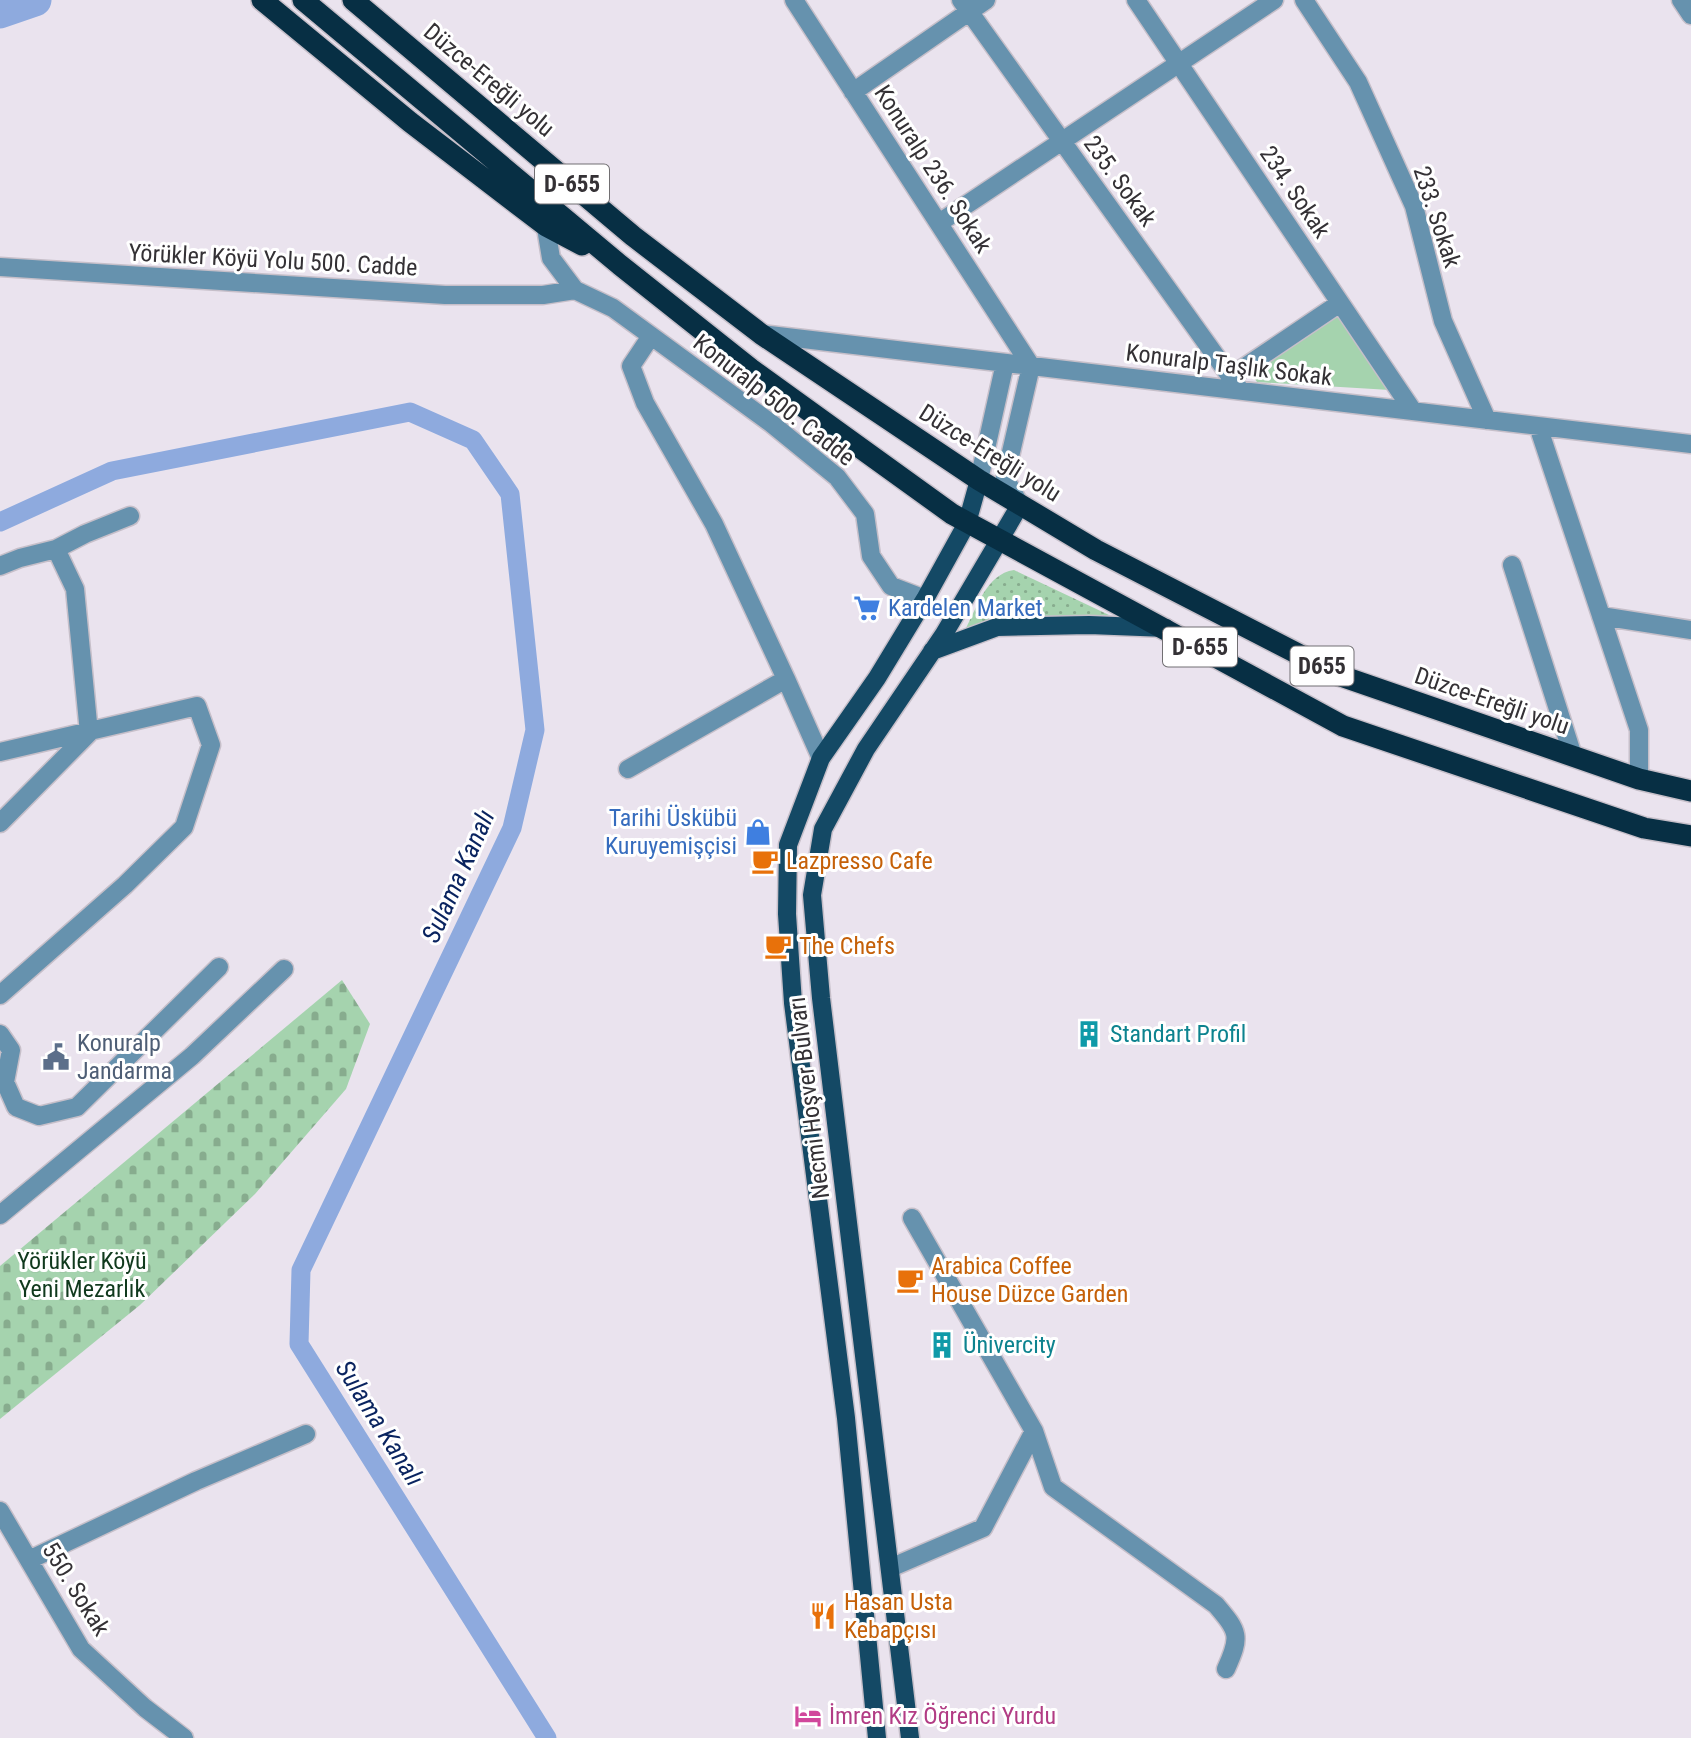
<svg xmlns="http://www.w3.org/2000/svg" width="1691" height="1738" font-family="'Roboto Condensed',sans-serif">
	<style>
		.grass { fill: url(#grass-dots) }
		.cemetery { fill: url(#cemetery-stones) }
		.park { fill: #a5d3ae }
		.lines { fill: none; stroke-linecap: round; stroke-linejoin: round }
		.canal { stroke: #8eaade; stroke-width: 19 }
		.river { stroke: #8eaade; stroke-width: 33 }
		.minor-casing { stroke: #c6bfc9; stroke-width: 21 }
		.major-casing { stroke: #c6bfc9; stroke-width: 21 }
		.highway-casing { stroke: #c6bfc9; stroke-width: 24 }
		.minor { stroke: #6692ae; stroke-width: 18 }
		.major { stroke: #144965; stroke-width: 18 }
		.highway { stroke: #072f44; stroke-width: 21 }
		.labels { text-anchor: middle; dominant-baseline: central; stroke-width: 6; stroke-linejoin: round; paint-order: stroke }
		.shield { fill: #fff; stroke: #716f72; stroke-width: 2 }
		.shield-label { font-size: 23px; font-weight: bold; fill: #343135 }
		.street-label { font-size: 24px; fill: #343135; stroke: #fff }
		.shop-label { font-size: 24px; fill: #366cbe; stroke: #fff; text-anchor: start }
		.food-label { font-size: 24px; fill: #c56008; stroke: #fff; text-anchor: start }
		.culture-label { font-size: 24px; fill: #0d838f; stroke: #fff; text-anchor: start }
		.service-label { font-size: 24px; fill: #4e5e75; stroke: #fff; text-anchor: start }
		.park-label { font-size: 24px; fill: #10391d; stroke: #fff }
		.hotel-label { font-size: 24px; fill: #b23c85; stroke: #fff; text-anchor: start }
		.water-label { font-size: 26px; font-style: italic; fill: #09235f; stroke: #fff }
	</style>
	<defs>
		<pattern id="grass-dots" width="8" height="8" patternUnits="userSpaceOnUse" patternTransform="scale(1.75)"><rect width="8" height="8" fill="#a5d3ae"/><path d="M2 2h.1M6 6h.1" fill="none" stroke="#87ac8e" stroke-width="1.8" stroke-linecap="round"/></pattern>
		<pattern id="cemetery-stones" width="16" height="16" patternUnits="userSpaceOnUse" patternTransform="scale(1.75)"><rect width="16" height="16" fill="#a5d3ae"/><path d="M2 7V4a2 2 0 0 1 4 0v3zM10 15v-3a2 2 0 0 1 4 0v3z" fill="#87ac8e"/></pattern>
	</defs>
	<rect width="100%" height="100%" fill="#eae3ee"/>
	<path class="grass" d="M 1014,570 L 1109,615 L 1093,619 L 965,630 C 977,608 986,574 1014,570 Z"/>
	<path class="cemetery" d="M 342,980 L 370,1024 L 346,1089 L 255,1194 L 140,1305 L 0,1419 L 0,1266 Z"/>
	<path class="park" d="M 1336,314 L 1390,390 L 1257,382 L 1250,372 Z"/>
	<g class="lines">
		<path class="canal" d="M 0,522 L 112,471 L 410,412 L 473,440 L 510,494 L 535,730 L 512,828 L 301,1270 L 299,1344 L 547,1738"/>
		<path class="river" d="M 0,12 L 35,0"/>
		<defs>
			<path id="minor" d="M 794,0 L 1031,366 L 1005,478 L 1020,505
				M 961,0 L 1240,390
				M 1136,0 L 1413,411
				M 1304,0 L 1358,82 L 1414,206 L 1443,321 L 1487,420
				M 1681,0 L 1691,15
				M 853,92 L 986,0
				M 544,216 L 551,258 L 575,290
				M 939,223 L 1274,0
				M 0,267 L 445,295 L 543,295 L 575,290 L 613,308 L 772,424 L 837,477 L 865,514 L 871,556 L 891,586 L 925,599
				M 761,334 L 1691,444
				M 1230,377 L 1340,303
				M 1538,426 L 1639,730 L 1639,779
				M 979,480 L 1005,363
				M 56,549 L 85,534 L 130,516
				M 1512,565 L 1573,756
				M 0,566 L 20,558 L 56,549 L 75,589 L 89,733 L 0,823
				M 1601,616 L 1691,630
				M 786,679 L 821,758
				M 0,752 L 197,706 L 211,745 L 184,827 L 125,885 L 0,995
				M 628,769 L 786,679 L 714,524 L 645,403 L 631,366 L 651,336
				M 0,1034 L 11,1050 L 5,1082 L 16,1107 L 39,1116 L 77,1107 L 219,967
				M 0,1215 L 192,1056 L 284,969
				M 912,1218 L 1034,1431 L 1053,1487 L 1216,1605 C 1239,1632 1241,1636 1226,1669
				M 0,1511 L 81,1649 L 145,1708 L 184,1738
				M 29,1560 L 196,1481 L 306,1434
				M 890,1568 L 983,1528 L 1034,1431"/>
			<path id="major" d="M 932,651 L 997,627 L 1089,625 L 1166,628
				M 877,1738 L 846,1418 L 793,1003 L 787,914 L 788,845 L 821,758 L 877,678 L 925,599 L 967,523 L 979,480
				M 910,1738 L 821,998 L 812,895 L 823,829 L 866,749 L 944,634 L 1020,505"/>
			<path id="highway" d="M 262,0 L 410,122 L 546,226 L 582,245
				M 303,0 L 620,265 L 751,369 L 952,514 L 1343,726 L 1644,828 L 1691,836
				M 353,0 L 633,236 L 761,334 L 979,480 L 1096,550 L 1341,676 L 1639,779 L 1691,791"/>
		</defs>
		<use href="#minor" class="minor-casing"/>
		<use href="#major" class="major-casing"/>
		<use href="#highway" class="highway-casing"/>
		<use href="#minor" class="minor"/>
		<use href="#major" class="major"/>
		<use href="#highway" class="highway"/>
	</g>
	<defs>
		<symbol id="supermarket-bare" viewBox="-9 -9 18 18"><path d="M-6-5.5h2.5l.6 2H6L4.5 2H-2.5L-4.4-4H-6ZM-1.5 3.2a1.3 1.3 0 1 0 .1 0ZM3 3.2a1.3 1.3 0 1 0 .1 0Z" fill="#3f7fe0" stroke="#fff" stroke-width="2.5" paint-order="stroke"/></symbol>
		<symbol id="shop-bare" viewBox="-9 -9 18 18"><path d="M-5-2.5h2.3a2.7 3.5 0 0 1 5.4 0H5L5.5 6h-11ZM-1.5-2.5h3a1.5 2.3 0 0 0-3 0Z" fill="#3f7fe0" stroke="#fff" stroke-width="2.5" paint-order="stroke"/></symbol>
		<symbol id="cafe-bare" viewBox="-9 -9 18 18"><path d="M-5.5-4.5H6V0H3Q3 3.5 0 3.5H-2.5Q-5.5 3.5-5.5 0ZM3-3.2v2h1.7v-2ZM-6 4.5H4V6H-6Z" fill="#e8710a" stroke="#fff" stroke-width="2.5" paint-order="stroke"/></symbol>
		<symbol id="building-bare" viewBox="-9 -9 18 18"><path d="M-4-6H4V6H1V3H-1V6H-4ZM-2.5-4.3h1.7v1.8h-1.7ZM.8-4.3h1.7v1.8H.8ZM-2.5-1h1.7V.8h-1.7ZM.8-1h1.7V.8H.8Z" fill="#0f9aa8" stroke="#fff" stroke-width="2.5" paint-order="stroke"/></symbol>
		<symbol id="civic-bare" viewBox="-9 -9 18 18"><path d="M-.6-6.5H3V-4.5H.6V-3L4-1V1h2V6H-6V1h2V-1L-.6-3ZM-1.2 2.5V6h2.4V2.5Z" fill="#5c6f8a" stroke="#fff" stroke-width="2.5" paint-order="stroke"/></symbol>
		<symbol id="restaurant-bare" viewBox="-9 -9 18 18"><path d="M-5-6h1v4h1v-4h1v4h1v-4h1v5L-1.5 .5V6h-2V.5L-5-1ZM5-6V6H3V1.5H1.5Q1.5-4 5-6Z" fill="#e8710a" stroke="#fff" stroke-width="2.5" paint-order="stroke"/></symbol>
		<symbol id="hotel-bare" viewBox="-9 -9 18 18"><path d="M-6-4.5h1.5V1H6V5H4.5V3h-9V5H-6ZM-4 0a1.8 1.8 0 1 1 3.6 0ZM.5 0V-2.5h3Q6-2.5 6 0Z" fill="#d1479c" stroke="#fff" stroke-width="2.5" paint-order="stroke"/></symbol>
	</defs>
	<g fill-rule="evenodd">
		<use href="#supermarket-bare" x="848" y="589" width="38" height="38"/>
		<use href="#shop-bare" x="739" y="813" width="38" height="38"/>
		<use href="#cafe-bare" x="746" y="842" width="38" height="38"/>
		<use href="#cafe-bare" x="759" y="927" width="38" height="38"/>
		<use href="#building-bare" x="1070" y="1015" width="38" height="38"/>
		<use href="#civic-bare" x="37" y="1038" width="38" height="38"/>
		<use href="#cafe-bare" x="891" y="1261" width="38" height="38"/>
		<use href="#building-bare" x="923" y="1326" width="38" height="38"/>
		<use href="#restaurant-bare" x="804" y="1597" width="38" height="38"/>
		<use href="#hotel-bare" x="789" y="1697" width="38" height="38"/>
	</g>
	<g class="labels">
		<g class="shield">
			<rect x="535" y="164.5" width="74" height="39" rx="5"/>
			<rect x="1163" y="627.5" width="74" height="39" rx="5"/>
			<rect x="1290.5" y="646.5" width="63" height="39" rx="5"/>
		</g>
		<g class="shield-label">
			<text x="572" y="184">D-655</text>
			<text x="1200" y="647">D-655</text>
			<text x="1322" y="666">D655</text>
		</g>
		<g class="street-label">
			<text transform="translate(489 80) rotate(40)">Düzce-Ereğli yolu</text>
			<text transform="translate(933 169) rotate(57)">Konuralp 236. Sokak</text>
			<text transform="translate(1120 181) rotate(54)">235. Sokak</text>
			<text transform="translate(1295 192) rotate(56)">234. Sokak</text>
			<text transform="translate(1437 217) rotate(72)">233. Sokak</text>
			<text transform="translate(273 260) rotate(3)">Yörükler Köyü Yolu 500. Cadde</text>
			<text transform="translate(1229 365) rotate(7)">Konuralp Taşlık Sokak</text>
			<text transform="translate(774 400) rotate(38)">Konuralp 500. Cadde</text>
			<text transform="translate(990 453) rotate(32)">Düzce-Ereğli yolu</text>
			<text transform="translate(1492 701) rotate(19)">Düzce-Ereğli yolu</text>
			<text transform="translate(809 1098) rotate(-97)">Necmi Hoşver Bulvarı</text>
			<text transform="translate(76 1589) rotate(58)">550. Sokak</text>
		</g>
		<g class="shop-label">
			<text x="888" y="608">Kardelen Market</text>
			<text x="737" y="818" text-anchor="end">Tarihi Üskübü<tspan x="737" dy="28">Kuruyemişçisi</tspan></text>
		</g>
		<g class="food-label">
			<text x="786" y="861">Lazpresso Cafe</text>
			<text x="799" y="946">The Chefs</text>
			<text x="931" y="1266">Arabica Coffee<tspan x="931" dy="28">House Düzce Garden</tspan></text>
			<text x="844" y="1602">Hasan Usta<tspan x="844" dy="28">Kebapçısı</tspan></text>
		</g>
		<g class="culture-label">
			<text x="1110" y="1034">Standart Profil</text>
			<text x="963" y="1345">Ünivercity</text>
		</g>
		<g class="service-label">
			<text x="77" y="1043">Konuralp<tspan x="77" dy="28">Jandarma</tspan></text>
		</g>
		<g class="park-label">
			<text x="82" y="1261">Yörükler Köyü<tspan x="82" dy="28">Yeni Mezarlık</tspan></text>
		</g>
		<g class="hotel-label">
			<text x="829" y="1716">İmren Kız Öğrenci Yurdu</text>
		</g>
		<g class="water-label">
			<text transform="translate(458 876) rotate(-66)">Sulama Kanalı</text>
			<text transform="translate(380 1423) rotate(58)">Sulama Kanalı</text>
		</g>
	</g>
</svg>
